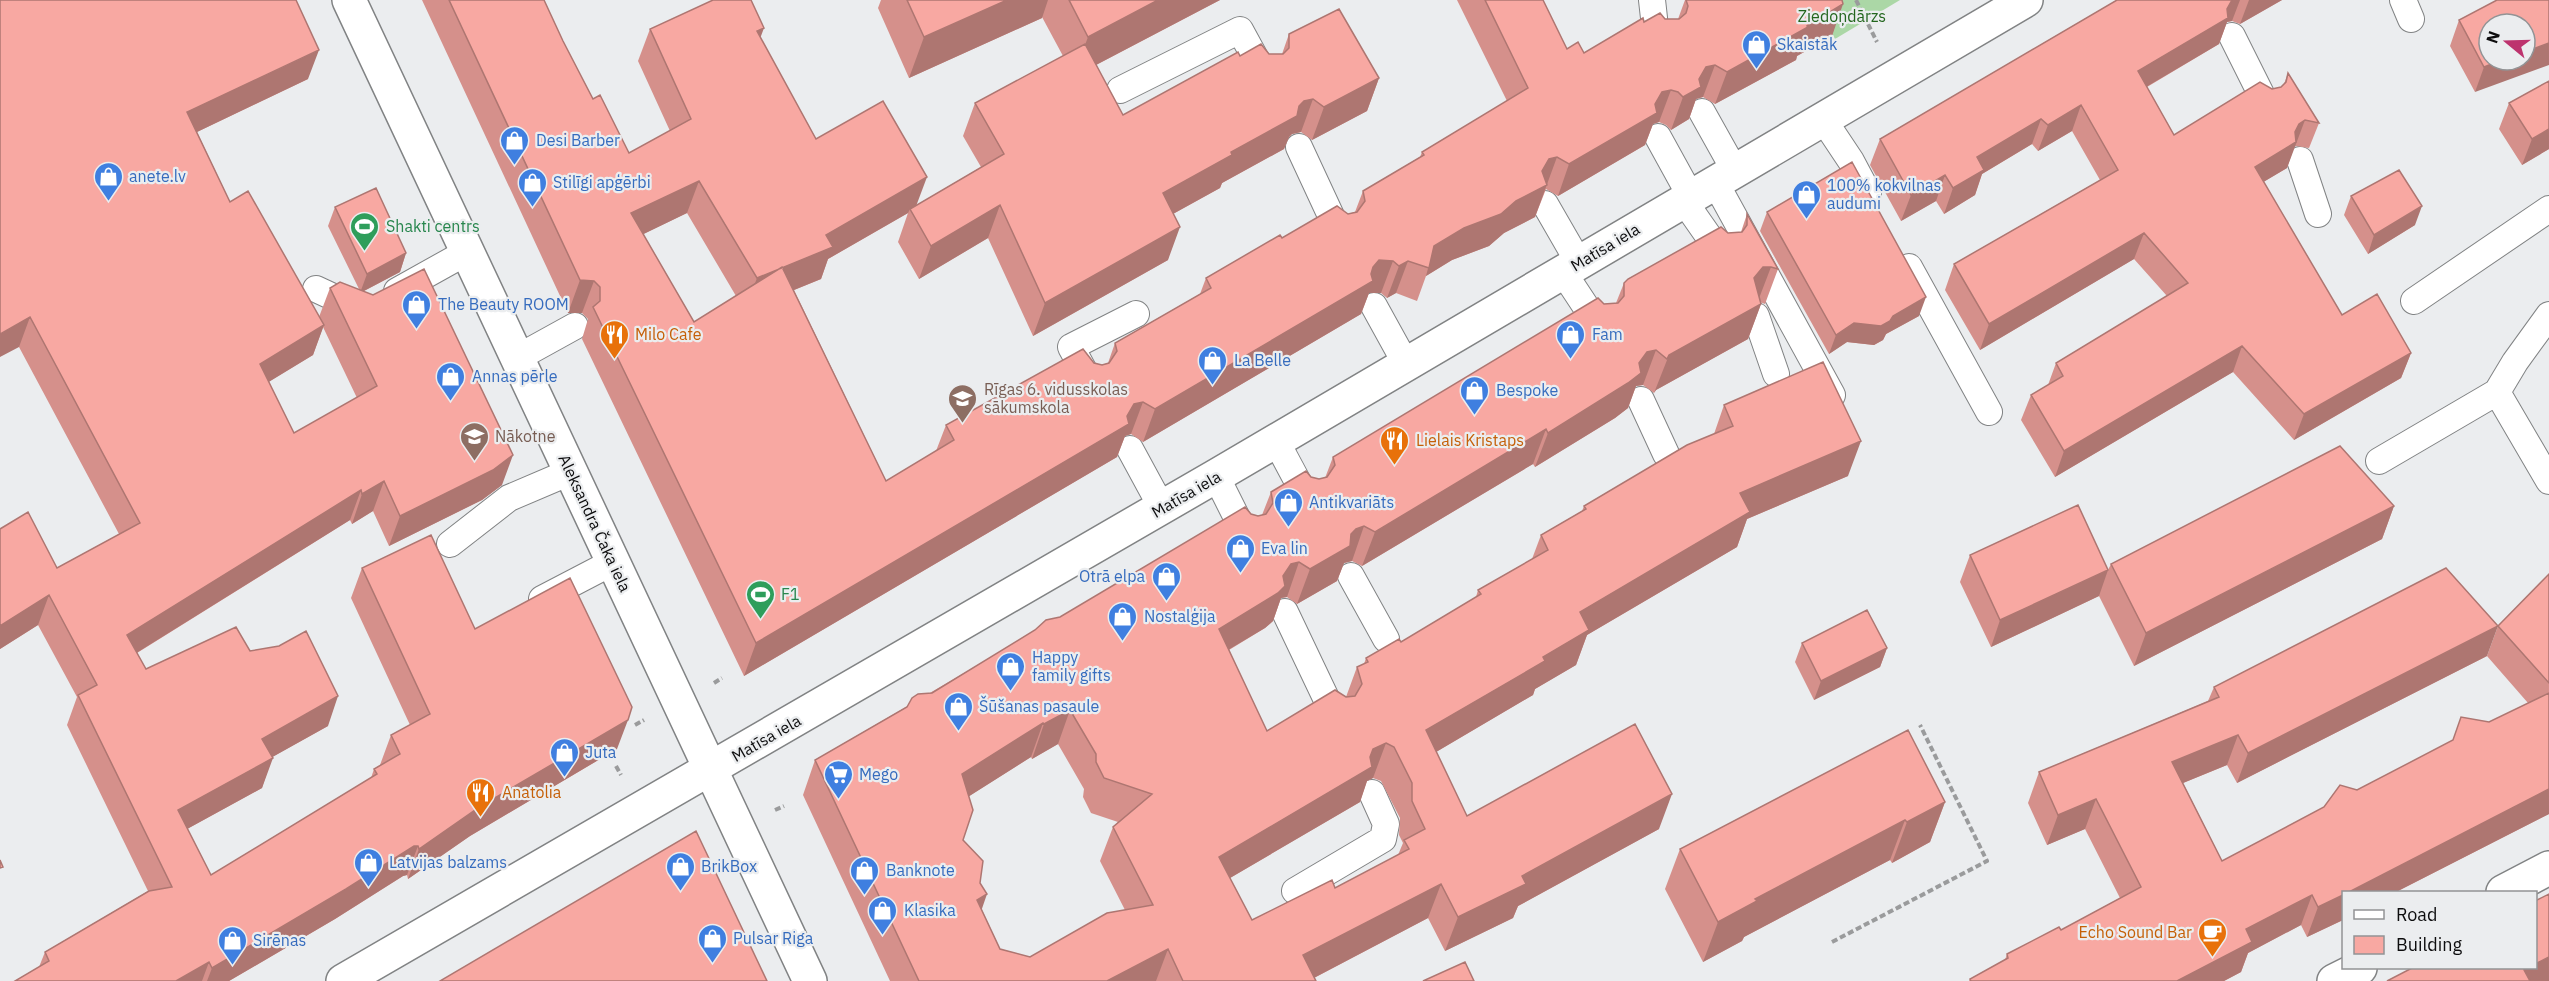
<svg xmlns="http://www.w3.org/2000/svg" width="2549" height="981" font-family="'IBM Plex Sans',sans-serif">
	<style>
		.green { fill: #abd7a6 }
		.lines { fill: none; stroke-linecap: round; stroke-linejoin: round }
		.lane-casing { stroke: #818384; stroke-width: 28 }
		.street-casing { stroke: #818384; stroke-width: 36 }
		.secondary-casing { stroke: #818384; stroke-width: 36 }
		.primary-casing { stroke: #818384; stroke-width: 36 }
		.path { stroke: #9a9b9c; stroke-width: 4; stroke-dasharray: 6 3; stroke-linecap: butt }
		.lane { stroke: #fff; stroke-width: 26 }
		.street { stroke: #fff; stroke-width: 33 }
		.secondary { stroke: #fff; stroke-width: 33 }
		.primary { stroke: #fff; stroke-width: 33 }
		.wall { fill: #d5908b; fill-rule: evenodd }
		.shaded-wall { fill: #ae7671 }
		.building { fill: #f8a8a2; stroke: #ae7671; stroke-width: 1.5; fill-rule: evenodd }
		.labels { text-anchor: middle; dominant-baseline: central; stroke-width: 4.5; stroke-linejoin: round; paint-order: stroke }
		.park-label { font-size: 16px; fill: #23661e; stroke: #ebedef }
		.shop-label { font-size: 16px; fill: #366cbe; stroke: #ebedef; text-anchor: start }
		.leisure-label { font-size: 16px; fill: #27864d; stroke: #ebedef; text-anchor: start }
		.street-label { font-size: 16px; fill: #0d0d0e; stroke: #ebedef }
		.food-label { font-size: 16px; fill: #c56008; stroke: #ebedef; text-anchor: start }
		.education-label { font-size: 16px; fill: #785e54; stroke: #ebedef; text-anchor: start }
	</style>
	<rect width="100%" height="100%" fill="#ebedef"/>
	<path class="green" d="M 1815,0 L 1900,0 L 1835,39 Z"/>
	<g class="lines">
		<defs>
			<path id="lane" d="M 1652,0 L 1655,27 L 1661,38
				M 2403,0 L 2411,19
				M 2232,36 L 2264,100
				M 1120,90 L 1240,30 L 1264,74
				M 1702,112 L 1735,171
				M 1823,119 L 1851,161 L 1868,193
				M 1658,137 L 1691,197
				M 1299,147 L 1338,231
				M 2300,160 L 2318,214
				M 1715,182 L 1832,395
				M 1684,201 L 1721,254
				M 1545,204 L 1579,263
				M 1909,267 L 1989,412
				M 1563,272 L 1598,325
				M 316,289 L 359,309
				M 397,291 L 467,252
				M 2414,301 L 2549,209
				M 1374,306 L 1406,364
				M 1756,316 L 1776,374
				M 517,358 L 575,326
				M 1090,382 L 1071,347 L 1136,314
				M 2497,392 L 2515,362 L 2549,315
				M 1641,400 L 1666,454
				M 1276,441 L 1307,499
				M 1130,449 L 1162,508
				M 2379,461 L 2497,392 L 2549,481
				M 1216,476 L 1246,536
				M 450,544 L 509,498 L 570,472
				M 1351,576 L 1386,639
				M 542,599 L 613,562
				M 1285,612 L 1335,717
				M 1295,891 L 1383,839 L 1386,824 L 1372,793"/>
			<path id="street" d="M 2503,892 L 2549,868
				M 2334,981 L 2360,968"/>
			<path id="secondary" d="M 343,981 L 1216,476 L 2026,0"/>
			<path id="primary" d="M 349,0 L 810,981"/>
		</defs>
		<use href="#lane" class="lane-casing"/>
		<use href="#street" class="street-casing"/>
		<use href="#secondary" class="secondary-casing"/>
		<use href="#primary" class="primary-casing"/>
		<path class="path" d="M 1856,0 L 1877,42
			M 714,683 L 722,678
			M 635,725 L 644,720
			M 616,766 L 621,775
			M 775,810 L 784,806
			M 1832,942 L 1987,861 L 1920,725"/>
		<use href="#lane" class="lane"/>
		<use href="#street" class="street"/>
		<use href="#secondary" class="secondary"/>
		<use href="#primary" class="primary"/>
	</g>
	<path class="wall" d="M 0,0 L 308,79 L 197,132 L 230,202 L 319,317 L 330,288 L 359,289 L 328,226 L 335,207 L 406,253 L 400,272 L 364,291 L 502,485 L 482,500 L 389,546 L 373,511 L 352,524 L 350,520 L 137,653 L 146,669 L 250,651 L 328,726 L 272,757 L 262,788 L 187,829 L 211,875 L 371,778 L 374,769 L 380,765 L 391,735 L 410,725 L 351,598 L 362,568 L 475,629 L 617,749 L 470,836 L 408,879 L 407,875 L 403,876 L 335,919 L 229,981 L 15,981 L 39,967 L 45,952 L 148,891 L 67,725 L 77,697 L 38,625 L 0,649 L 0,529 L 57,568 L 119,534 L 19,347 ZM 323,327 L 357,398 L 294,433 L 268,382 L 313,355 Z
		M 422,0 L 544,0 L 563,41 L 593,99 L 629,153 L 670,131 L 638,61 L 650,29 L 760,37 L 816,139 L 917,205 L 981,167 L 963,136 L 975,103 L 1063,56 L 1042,17 L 1042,18 L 909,78 L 878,8 L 881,0 L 1220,0 L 1096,65 L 1123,115 L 1240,56 L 1282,54 L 1289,34 L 1379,78 L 1367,111 L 1312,140 L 1301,132 L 1292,134 L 1289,137 L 1284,149 L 1222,183 L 1220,188 L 1173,214 L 1168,260 L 1033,336 L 988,238 L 919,279 L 898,242 L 908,213 L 828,259 L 821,279 L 794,290 L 886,481 L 936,451 L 946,425 L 1094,363 L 1102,365 L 1108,363 L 1115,343 L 1200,294 L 1206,278 L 1282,238 L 1348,214 L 1355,212 L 1363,191 L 1420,157 L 1422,152 L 1507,101 L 1457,0 L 1543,0 L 1567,49 L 1584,53 L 1644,22 L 1665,19 L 1678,19 L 1685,0 L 1842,0 L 1832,36 L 1797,56 L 1796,60 L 1715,104 L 1703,97 L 1696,99 L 1689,119 L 1671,130 L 1666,125 L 1659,122 L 1653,124 L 1645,145 L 1558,196 L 1546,189 L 1535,217 L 1504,233 L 1489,246 L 1452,260 L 1426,276 L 1417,301 L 1396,293 L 1387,298 L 1381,293 L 1369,293 L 1361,314 L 1143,442 L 1131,434 L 1125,436 L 1117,457 L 744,676 L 582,339 L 588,319 L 582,313 L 568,313 ZM 687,213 L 736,296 L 694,322 L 643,234 Z
		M 2117,0 L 2282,0 L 2240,24 L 2232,21 L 2227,22 L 2219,44 L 2147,87 L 2174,135 L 2272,89 L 2281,87 L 2284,84 L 2288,73 L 2319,123 L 2309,148 L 2296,146 L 2294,147 L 2287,168 L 2263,182 L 2342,315 L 2411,353 L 2401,378 L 2294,440 L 2233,372 L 2055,477 L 2021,420 L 2031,395 L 2048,385 L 2056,363 L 2167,296 L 2134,259 L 1980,350 L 1945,290 L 1954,264 L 2100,180 L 2072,131 L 2038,151 L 2032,144 L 1982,174 L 1975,195 L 1944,214 L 1936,201 L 1901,221 L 1870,165 L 1880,139 Z
		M 2549,0 L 2475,92 L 2450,46 L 2459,20 Z
		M 2509,103 L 2549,149 L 2522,165 L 2499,129 Z
		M 2351,196 L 2415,225 L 2368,254 L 2344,215 Z
		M 1767,212 L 1919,316 L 1886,334 L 1883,340 L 1874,345 L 1847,342 L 1829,354 L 1760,231 Z
		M 1747,214 L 1778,269 L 1765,304 L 1760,302 L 1761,304 L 1748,339 L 1656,390 L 1654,393 L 1643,385 L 1636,386 L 1628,408 L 1615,418 L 1535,467 L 1533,464 L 1362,566 L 1352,561 L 1344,563 L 1337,581 L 1297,604 L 1287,597 L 1281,598 L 1273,621 L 1265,628 L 1229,650 L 1267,731 L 1346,697 L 1357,667 L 1364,664 L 1366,658 L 1401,642 L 1476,597 L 1478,590 L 1532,559 L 1541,535 L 1582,511 L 1584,506 L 1714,434 L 1724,405 L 1848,476 L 1747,519 L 1737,547 L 1587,635 L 1576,665 L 1535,689 L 1533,695 L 1436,752 L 1467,816 L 1659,829 L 1518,906 L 1513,918 L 1445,951 L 1428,918 L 1314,978 L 1316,981 L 890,981 L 803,795 L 815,760 L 1060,617 L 1251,514 L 1258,516 L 1262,515 L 1271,492 L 1311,477 L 1319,479 L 1325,478 L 1333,457 L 1604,304 L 1616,303 L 1624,283 L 1728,233 L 1741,232 ZM 1058,744 L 1084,789 L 1083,797 L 1091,813 L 1118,822 L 1113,827 L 1100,861 L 1125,910 L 1030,957 L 1000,949 L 982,910 L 980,883 L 963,840 L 969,796 L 1031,757 L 1032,759 ZM 1373,778 L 1381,781 L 1400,818 L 1399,835 L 1403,843 L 1398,855 L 1335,888 L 1252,920 L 1230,878 L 1360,802 L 1367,781 Z
		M 2394,506 L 2382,539 L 2134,666 L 2099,596 L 1991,647 L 1960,582 L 1970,555 L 2108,570 L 2111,564 Z
		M 2549,574 L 2549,814 L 2396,892 L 2343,892 L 2343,920 L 2307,937 L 2301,925 L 2248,953 L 2241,972 L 2224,981 L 1969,981 L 1970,979 L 2005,960 L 2007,954 L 2061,930 L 2120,898 L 2085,829 L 2047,845 L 2028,803 L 2039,772 L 2208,701 L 2214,687 L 2487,656 L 2237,783 L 2227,765 L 2183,783 L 2222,861 L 2357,790 L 2528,703 L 2487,656 L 2498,626 Z
		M 1802,643 L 1887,648 L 1880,667 L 1814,700 L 1795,662 Z
		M 1945,802 L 1930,842 L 1892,863 L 1890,860 L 1744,937 L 1742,941 L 1703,962 L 1665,889 L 1680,849 Z"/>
	<path class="shaded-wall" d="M 1007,0 L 1048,0 L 1042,18 L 909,78 L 924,37 Z
		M 1158,0 L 1220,0 L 1073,77 L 1088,37 Z
		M 2232,0 L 2240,0 L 2232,21 L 2227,22 L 2219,44 L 2129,97 L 2138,71 L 2227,9 Z
		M 2249,0 L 2282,0 L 2240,24 Z
		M 1843,4 L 1832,36 L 1797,56 L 1796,60 L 1715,104 L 1727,72 Z
		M 764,28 L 752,60 L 757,31 Z
		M 2549,43 L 2549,65 L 2475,92 L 2484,67 L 2502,60 L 2525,60 L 2525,52 Z
		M 319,50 L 308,79 L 176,142 L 187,112 Z
		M 1715,65 L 1703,97 L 1696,99 L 1689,119 L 1671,130 L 1683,97 L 1699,79 L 1706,67 Z
		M 1379,78 L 1367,111 L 1312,140 L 1324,107 Z
		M 1671,90 L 1659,122 L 1653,124 L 1645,145 L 1558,196 L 1569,164 L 1655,104 L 1662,92 Z
		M 1313,99 L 1301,132 L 1292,134 L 1289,137 L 1284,149 L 1222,183 L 1220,188 L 1151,226 L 1163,193 L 1299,106 L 1304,101 Z
		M 2081,105 L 2072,131 L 2038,151 L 2048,125 Z
		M 2041,119 L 2032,144 L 1982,174 L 1975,195 L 1944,214 L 1953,188 L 1977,157 Z
		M 2305,120 L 2287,168 L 2245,193 L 2255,167 L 2299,124 Z
		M 2549,129 L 2549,149 L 2522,165 L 2532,139 Z
		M 1557,157 L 1535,217 L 1504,233 L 1489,246 L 1452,260 L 1426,276 L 1434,246 L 1464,228 L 1542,171 L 1549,159 Z
		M 1945,175 L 1936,201 L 1901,221 L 1911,195 Z
		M 927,177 L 915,209 L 910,209 L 908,213 L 828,259 L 821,279 L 745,310 L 757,278 L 826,235 Z
		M 699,181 L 687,213 L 619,246 L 631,213 Z
		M 1000,205 L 988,238 L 919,279 L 931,246 Z
		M 2422,206 L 2415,225 L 2368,254 L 2374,235 Z
		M 1180,227 L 1168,260 L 1033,336 L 1045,303 Z
		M 2144,233 L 2134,259 L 1980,350 L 1989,324 Z
		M 406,253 L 400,272 L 360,293 L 367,274 Z
		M 1379,260 L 1393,261 L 1381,293 L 1369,293 L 1361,314 L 1143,442 L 1155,409 L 1373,267 Z
		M 1408,261 L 1396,293 L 1387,298 L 1399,266 Z
		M 1763,267 L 1771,267 L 1758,301 L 1754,278 Z
		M 580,280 L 594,281 L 582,313 L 568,313 Z
		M 1926,297 L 1919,316 L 1886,334 L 1883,340 L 1874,345 L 1847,342 L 1829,354 L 1836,335 L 1854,323 L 1893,316 Z
		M 1761,304 L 1748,339 L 1656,390 L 1654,393 L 1669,355 Z
		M 30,317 L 19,347 L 0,357 L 0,334 Z
		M 324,325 L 313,355 L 249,394 L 260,364 Z
		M 2242,346 L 2233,372 L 2055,477 L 2064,451 Z
		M 1656,350 L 1643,385 L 1636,386 L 1628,408 L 1615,418 L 1535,467 L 1548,433 L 1639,363 L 1647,352 Z
		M 2411,353 L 2401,378 L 2294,440 L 2304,414 Z
		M 1143,402 L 1131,434 L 1125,436 L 1117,457 L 744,676 L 756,643 L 1127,416 L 1134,404 Z
		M 1546,429 L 1533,464 L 1362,566 L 1375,532 Z
		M 1861,441 L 1848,476 L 1747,519 L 1737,547 L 1587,635 L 1576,665 L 1535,689 L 1533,695 L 1414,765 L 1426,730 L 1543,657 L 1580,612 L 1740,493 Z
		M 513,455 L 502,485 L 482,500 L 389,546 L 400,516 Z
		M 384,481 L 373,511 L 352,524 L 362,494 Z
		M 361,490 L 350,520 L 117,665 L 127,635 Z
		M 2394,506 L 2382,539 L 2134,666 L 2146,633 Z
		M 1364,526 L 1352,561 L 1344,563 L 1337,581 L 1297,604 L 1310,569 L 1356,529 Z
		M 1299,562 L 1287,597 L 1281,598 L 1273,621 L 1265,628 L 1206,663 L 1219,629 L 1283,576 L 1291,564 Z
		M 2108,570 L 2099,596 L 1991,647 L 2000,620 Z
		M 49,595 L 38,625 L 0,649 L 0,626 Z
		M 2498,626 L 2487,656 L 2237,783 L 2248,753 Z
		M 1887,648 L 1880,667 L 1814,700 L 1821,681 Z
		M 338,696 L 328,726 L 251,769 L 262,739 Z
		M 1070,710 L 1058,744 L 1032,759 L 1044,724 Z
		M 628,720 L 617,749 L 470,836 L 408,879 L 419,849 L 481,806 Z
		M 1043,723 L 1031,757 L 949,809 L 962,774 Z
		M 2238,735 L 2227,765 L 2161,792 L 2172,762 Z
		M 1386,743 L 1373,778 L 1367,781 L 1360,802 L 1206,892 L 1219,857 L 1373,749 Z
		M 273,758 L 262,788 L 167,840 L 178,810 Z
		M 2549,789 L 2549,814 L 2396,892 L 2349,892 Z
		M 1672,794 L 1659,829 L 1518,906 L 1513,918 L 1445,951 L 1458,917 L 1522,876 Z
		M 2096,799 L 2085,829 L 2047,845 L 2058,815 Z
		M 1945,802 L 1930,842 L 1892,863 L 1907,822 Z
		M 1905,820 L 1890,860 L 1744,937 L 1742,941 L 1703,962 L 1718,922 L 1755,899 Z
		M 414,846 L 418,846 L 407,875 L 403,876 L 335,919 L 229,981 L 207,981 L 212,968 Z
		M 1441,884 L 1428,918 L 1308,981 L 1303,955 Z
		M 987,894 L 975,929 L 977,900 Z
		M 2312,895 L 2301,925 L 2248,953 L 2241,972 L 2224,981 L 2177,981 L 2246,929 Z
		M 2343,895 L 2343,920 L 2307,937 L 2318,907 Z
		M 1168,949 L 1156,981 L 1107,981 Z
		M 2549,957 L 2549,981 L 2520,981 L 2524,970 L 2529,968 L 2535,968 L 2535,964 Z
		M 209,962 L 202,981 L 176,981 Z"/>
	<path class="building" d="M 0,0 L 296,0 L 319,50 L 187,112 L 230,202 L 248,191 L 324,325 L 260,364 L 294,433 L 377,386 L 330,288 L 340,282 L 373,295 L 424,269 L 513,455 L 493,470 L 400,516 L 384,481 L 362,494 L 361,490 L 127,635 L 146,669 L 236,627 L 250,651 L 279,646 L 306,631 L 338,696 L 262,739 L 273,758 L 178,810 L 211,875 L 377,774 L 374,769 L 400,754 L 391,735 L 430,714 L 362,568 L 431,535 L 475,629 L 570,578 L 632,707 L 628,720 L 481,806 L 419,849 L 418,846 L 414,846 L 346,889 L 212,968 L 209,962 L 176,981 L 15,981 L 49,961 L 45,952 L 149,891 L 172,887 L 78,695 L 97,685 L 49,595 L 0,626 L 0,529 L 28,512 L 57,568 L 140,523 L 30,317 L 0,334 Z
		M 449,0 L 544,0 L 563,41 L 593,99 L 600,95 L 629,153 L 691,119 L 650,29 L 713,0 L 751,0 L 764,28 L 757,31 L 816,139 L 883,101 L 927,177 L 826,235 L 833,247 L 757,278 L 699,181 L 631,213 L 694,322 L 782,267 L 886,481 L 954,440 L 946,425 L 1083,349 L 1094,363 L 1102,365 L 1109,363 L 1117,351 L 1115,343 L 1211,288 L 1206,278 L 1280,235 L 1282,238 L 1337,206 L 1348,214 L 1357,212 L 1365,201 L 1363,191 L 1424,155 L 1422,152 L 1528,88 L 1485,0 L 1543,0 L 1567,49 L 1578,42 L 1584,53 L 1643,18 L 1644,22 L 1660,13 L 1665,19 L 1679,19 L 1686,13 L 1688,6 L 1686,0 L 1842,0 L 1843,4 L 1807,26 L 1808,27 L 1727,72 L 1715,65 L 1706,67 L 1699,79 L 1701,87 L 1683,97 L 1678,92 L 1671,90 L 1662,92 L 1655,104 L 1657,113 L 1569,164 L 1557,157 L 1549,159 L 1542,171 L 1547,185 L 1516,201 L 1501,214 L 1464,228 L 1434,246 L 1429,268 L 1408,261 L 1399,266 L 1393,261 L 1379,260 L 1373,267 L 1371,274 L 1373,281 L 1155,409 L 1143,402 L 1134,404 L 1127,416 L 1129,424 L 756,643 L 593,307 L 600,301 L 600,287 L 594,281 L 580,280 Z
		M 907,0 L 1007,0 L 924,37 Z
		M 1069,0 L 1158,0 L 1088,37 Z
		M 2117,0 L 2232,0 L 2227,9 L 2228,18 L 2138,71 L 2174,135 L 2260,82 L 2272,89 L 2281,87 L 2286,82 L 2288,73 L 2319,123 L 2305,120 L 2299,124 L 2295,132 L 2296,142 L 2255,167 L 2342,315 L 2377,294 L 2411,353 L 2304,414 L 2242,346 L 2064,451 L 2031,395 L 2063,376 L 2056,363 L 2188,283 L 2144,233 L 1989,324 L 1954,264 L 2118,170 L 2081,105 L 2048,125 L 2041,119 L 1977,157 L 1984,170 L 1953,188 L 1945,175 L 1911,195 L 1880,139 Z
		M 2497,0 L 2549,0 L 2549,43 L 2525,52 L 2525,24 L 2489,24 L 2489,60 L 2502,60 L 2484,67 L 2459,20 Z
		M 1339,9 L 1379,78 L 1324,107 L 1313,99 L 1304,101 L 1299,106 L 1297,116 L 1231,152 L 1232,155 L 1163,193 L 1180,227 L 1045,303 L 1000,205 L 931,246 L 910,209 L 1004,154 L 975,103 L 1085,44 L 1123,115 L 1238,52 L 1240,56 L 1261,44 L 1269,54 L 1283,54 L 1289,48 L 1289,34 Z
		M 2549,81 L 2549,129 L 2532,139 L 2509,103 Z
		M 1852,162 L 1926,297 L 1893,316 L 1890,321 L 1881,326 L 1854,323 L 1836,335 L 1767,212 Z
		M 2399,170 L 2422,206 L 2374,235 L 2351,196 Z
		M 376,188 L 406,253 L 367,274 L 335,207 Z
		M 1747,214 L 1778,269 L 1771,267 L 1763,267 L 1754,278 L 1761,304 L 1669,355 L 1667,359 L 1656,350 L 1647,352 L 1639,363 L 1641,373 L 1628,383 L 1548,433 L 1546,429 L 1375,532 L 1364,526 L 1356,529 L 1351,534 L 1350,546 L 1310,569 L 1299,562 L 1291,564 L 1283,576 L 1285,586 L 1278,593 L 1219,629 L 1267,731 L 1335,690 L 1346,697 L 1355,696 L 1362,684 L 1357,667 L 1368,662 L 1366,658 L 1399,639 L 1401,642 L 1481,594 L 1478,590 L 1548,550 L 1541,535 L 1586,509 L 1584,506 L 1687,445 L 1733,426 L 1724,405 L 1823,362 L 1861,441 L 1740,493 L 1750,512 L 1580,612 L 1589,630 L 1543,657 L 1545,661 L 1426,730 L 1467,816 L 1635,724 L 1672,794 L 1522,876 L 1526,884 L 1458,917 L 1441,884 L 1303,955 L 1316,981 L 1183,981 L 1168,949 L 1107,981 L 919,981 L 815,760 L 907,707 L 912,698 L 918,694 L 932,693 L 1035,630 L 1046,620 L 1060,617 L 1245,507 L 1251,514 L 1258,516 L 1266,514 L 1273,503 L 1271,492 L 1306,471 L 1311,477 L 1319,479 L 1327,477 L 1335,465 L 1333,457 L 1598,298 L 1604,304 L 1618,303 L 1624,296 L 1624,283 L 1628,279 L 1721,227 L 1728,233 L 1742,232 L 1747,225 ZM 1070,710 L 1096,754 L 1096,762 L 1104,778 L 1152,794 L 1113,827 L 1153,905 L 1107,913 L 1030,957 L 1000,949 L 977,900 L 987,894 L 980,883 L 983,861 L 963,840 L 973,810 L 962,774 L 1043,723 L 1044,724 ZM 1386,743 L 1394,747 L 1412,783 L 1412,801 L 1425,829 L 1404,840 L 1409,849 L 1335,888 L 1332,880 L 1252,920 L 1219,857 L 1372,767 L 1370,757 L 1373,749 Z
		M 2340,446 L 2394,506 L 2146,633 L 2111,564 Z
		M 2078,505 L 2108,570 L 2000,620 L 1970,555 Z
		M 2446,568 L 2498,626 L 2248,753 L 2238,735 L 2172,762 L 2222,861 L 2324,807 L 2340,785 L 2357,790 L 2453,740 L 2461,717 L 2489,722 L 2549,693 L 2549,789 L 2349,892 L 2343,892 L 2343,895 L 2318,907 L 2312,895 L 2246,929 L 2252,942 L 2177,981 L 1971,981 L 1970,979 L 2008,958 L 2007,954 L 2059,927 L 2061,930 L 2141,887 L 2096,799 L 2058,815 L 2039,772 L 2219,697 L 2214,687 Z
		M 2549,574 L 2549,683 L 2498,626 Z
		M 1867,610 L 1887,648 L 1821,681 L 1802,643 Z
		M 1908,730 L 1945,802 L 1907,822 L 1905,820 L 1755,899 L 1757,901 L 1718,922 L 1680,849 Z
		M 696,831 L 767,981 L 440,981 Z
		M 0,860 L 3,867 L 0,868 Z
		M 2549,894 L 2549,957 L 2535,964 L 2535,901 Z
		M 1465,962 L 1474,981 L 1423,981 Z
		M 2412,968 L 2529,968 L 2524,970 L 2530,981 L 2387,981 Z"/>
	<defs>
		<symbol id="shop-pin" viewBox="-11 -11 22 30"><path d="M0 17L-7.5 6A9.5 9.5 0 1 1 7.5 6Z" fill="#3f7fe0" stroke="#ebedef"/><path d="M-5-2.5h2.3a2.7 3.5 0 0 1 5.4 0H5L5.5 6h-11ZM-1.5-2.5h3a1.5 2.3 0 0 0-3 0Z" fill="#fff"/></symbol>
		<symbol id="stadium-pin" viewBox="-11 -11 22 30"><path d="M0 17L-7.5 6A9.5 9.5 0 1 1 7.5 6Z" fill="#2e9e5b" stroke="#ebedef"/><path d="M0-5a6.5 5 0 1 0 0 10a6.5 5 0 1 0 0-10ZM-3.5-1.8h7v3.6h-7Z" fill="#fff"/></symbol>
		<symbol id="restaurant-pin" viewBox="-11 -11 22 30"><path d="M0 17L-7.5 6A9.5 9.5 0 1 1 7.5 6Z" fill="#e8710a" stroke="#ebedef"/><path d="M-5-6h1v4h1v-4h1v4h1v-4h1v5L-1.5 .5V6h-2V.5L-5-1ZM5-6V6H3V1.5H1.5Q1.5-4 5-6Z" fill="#fff"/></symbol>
		<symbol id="school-pin" viewBox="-11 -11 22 30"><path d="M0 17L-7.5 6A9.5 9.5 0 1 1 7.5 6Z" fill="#8d6e63" stroke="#ebedef"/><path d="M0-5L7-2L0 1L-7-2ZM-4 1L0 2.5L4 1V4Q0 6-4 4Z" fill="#fff"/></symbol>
		<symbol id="supermarket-pin" viewBox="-11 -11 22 30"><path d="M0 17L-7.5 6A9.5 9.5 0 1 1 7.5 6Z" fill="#3f7fe0" stroke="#ebedef"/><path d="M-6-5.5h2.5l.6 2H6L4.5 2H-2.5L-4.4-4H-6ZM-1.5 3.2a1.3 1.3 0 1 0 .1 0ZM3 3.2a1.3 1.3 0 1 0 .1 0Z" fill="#fff"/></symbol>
		<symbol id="cafe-pin" viewBox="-11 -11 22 30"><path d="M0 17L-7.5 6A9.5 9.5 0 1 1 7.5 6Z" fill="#e8710a" stroke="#ebedef"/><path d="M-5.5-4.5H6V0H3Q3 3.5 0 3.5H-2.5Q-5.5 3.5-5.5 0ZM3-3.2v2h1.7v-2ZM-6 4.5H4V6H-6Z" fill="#fff"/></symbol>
	</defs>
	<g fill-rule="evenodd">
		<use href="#shop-pin" x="1740" y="28" width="33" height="45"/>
		<use href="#shop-pin" x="498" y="124" width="33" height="45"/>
		<use href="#shop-pin" x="92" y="160" width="33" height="45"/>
		<use href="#shop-pin" x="516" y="166" width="33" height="45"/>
		<use href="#shop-pin" x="1790" y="178" width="33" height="45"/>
		<use href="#stadium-pin" x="348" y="210" width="33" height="45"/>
		<use href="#shop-pin" x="400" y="288" width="33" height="45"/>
		<use href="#restaurant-pin" x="598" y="318" width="33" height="45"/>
		<use href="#shop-pin" x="1554" y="318" width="33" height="45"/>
		<use href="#shop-pin" x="1196" y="344" width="33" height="45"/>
		<use href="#shop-pin" x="434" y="360" width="33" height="45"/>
		<use href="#shop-pin" x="1458" y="374" width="33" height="45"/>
		<use href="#school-pin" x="946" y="382" width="33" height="45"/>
		<use href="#school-pin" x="458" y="420" width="33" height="45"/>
		<use href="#restaurant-pin" x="1378" y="424" width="33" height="45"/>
		<use href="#shop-pin" x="1272" y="486" width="33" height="45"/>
		<use href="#shop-pin" x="1224" y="532" width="33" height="45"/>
		<use href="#shop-pin" x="1150" y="560" width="33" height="45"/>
		<use href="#stadium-pin" x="744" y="578" width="33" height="45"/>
		<use href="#shop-pin" x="1106" y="600" width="33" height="45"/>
		<use href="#shop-pin" x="994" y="650" width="33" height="45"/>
		<use href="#shop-pin" x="942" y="690" width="33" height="45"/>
		<use href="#shop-pin" x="548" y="736" width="33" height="45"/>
		<use href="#supermarket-pin" x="822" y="758" width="33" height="45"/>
		<use href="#restaurant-pin" x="464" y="776" width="33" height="45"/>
		<use href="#shop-pin" x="352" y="846" width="33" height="45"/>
		<use href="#shop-pin" x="664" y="850" width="33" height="45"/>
		<use href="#shop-pin" x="848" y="854" width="33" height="45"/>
		<use href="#shop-pin" x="866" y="894" width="33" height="45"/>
		<use href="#cafe-pin" x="2196" y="916" width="33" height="45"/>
		<use href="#shop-pin" x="696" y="922" width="33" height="45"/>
		<use href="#shop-pin" x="216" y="924" width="33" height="45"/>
	</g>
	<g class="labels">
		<g class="park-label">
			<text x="1842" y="16">Ziedoņdārzs</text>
		</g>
		<g class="shop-label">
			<text x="1777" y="44">Skaistāk</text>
			<text x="536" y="140">Desi Barber</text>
			<text x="129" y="176">anete.lv</text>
			<text x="553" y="182">Stilīgi apģērbi</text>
			<text x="1827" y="185">100% kokvilnas<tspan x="1827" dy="18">audumi</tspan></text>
			<text x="438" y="304">The Beauty ROOM</text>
			<text x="1592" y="334">Fam</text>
			<text x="1234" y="360">La Belle</text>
			<text x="472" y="376">Annas pērle</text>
			<text x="1496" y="390">Bespoke</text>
			<text x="1309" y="502">Antikvariāts</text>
			<text x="1261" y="548">Eva lin</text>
			<text x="1145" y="576" text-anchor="end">Otrā elpa</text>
			<text x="1144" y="616">Nostalģija</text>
			<text x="1032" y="657">Happy<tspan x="1032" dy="18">family gifts</tspan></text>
			<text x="979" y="706">Šūšanas pasaule</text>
			<text x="585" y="752">Juta</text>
			<text x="859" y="774">Mego</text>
			<text x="389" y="862">Latvijas balzams</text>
			<text x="701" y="866">BrikBox</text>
			<text x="886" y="870">Banknote</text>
			<text x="904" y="910">Klasika</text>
			<text x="733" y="938">Pulsar Riga</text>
			<text x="253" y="940">Sirēnas</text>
		</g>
		<g class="leisure-label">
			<text x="386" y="226">Shakti centrs</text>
			<text x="781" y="594">F1</text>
		</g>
		<g class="street-label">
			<text transform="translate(1605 247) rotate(-31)">Matīsa iela</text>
			<text transform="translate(1186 494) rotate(-30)">Matīsa iela</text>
			<text transform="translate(595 523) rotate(65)">Aleksandra Čaka iela</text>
			<text transform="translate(766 738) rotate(-30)">Matīsa iela</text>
		</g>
		<g class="food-label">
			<text x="635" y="334">Milo Cafe</text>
			<text x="1416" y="440">Lielais Kristaps</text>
			<text x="502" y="792">Anatolia</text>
			<text x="2192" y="932" text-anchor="end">Echo Sound Bar</text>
		</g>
		<g class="education-label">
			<text x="984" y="389">Rīgas 6. vidusskolas<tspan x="984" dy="18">sākumskola</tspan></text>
			<text x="495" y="436">Nākotne</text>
		</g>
	</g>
	<rect x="2342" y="891" width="195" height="78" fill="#ebedef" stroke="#929395" stroke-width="1.5"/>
	<rect x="2354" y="910" width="30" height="9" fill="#ffffff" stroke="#929395" stroke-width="1.5"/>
	<text x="2396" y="921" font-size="18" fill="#0d0d0e">Road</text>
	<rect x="2354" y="936" width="30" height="18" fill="#f8a8a2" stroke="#929395" stroke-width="1.5"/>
	<text x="2396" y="951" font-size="18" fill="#0d0d0e">Building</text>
	<g transform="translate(2507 42) rotate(289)"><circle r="28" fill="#ebedef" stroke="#929395" stroke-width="1.5"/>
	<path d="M0-4.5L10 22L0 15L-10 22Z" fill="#bd336e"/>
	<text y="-9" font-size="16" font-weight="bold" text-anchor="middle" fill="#0d0d0e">N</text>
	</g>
</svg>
